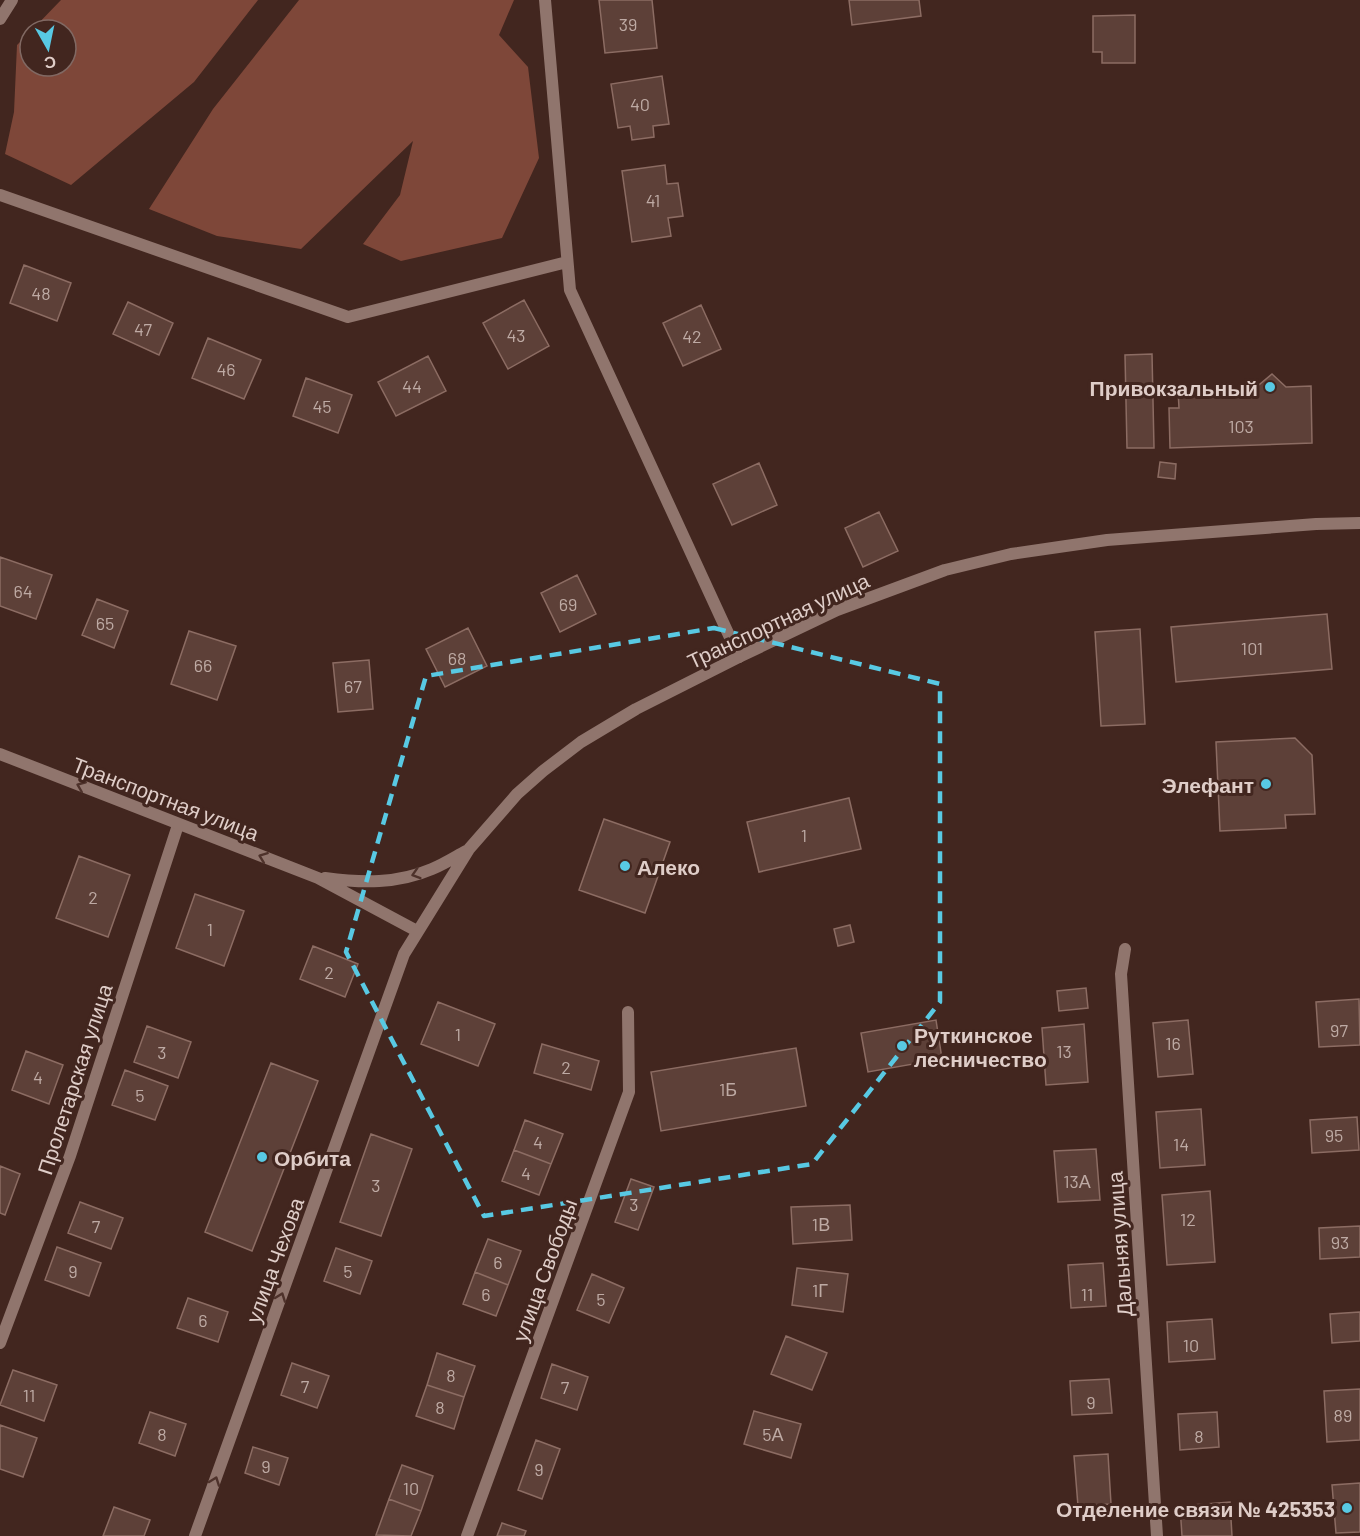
<svg xmlns="http://www.w3.org/2000/svg" width="1360" height="1536" font-family="Barlow,sans-serif">
	<style>
		.green { fill: #7e4739 }
		.building { fill: #5d4038; stroke: #8c6c63; stroke-width: 1.5 }
		.lines { fill: none; stroke-linecap: round; stroke-linejoin: round }
		.minor { stroke: #90756d; stroke-width: 12 }
		.tertiary { stroke: #90756d; stroke-width: 12 }
		.oneway { stroke: #4e322b }
		.marked { fill: none; stroke: #58c9e3; stroke-width: 4.5; stroke-dasharray: 12 8; stroke-linejoin: round }
		.poi-dot { fill: #58c9e3; stroke: #42261f; stroke-width: 2 }
		.labels { text-anchor: middle; dominant-baseline: central; stroke-width: 6; stroke-linejoin: round; paint-order: stroke }
		.number-label { font-size: 18px; fill: #beaaa4 }
		.poi-label { font-size: 21px; font-weight: bold; fill: #dfcdc8; stroke: #42261f; text-anchor: end }
		.street-label { font-size: 21px; fill: #dfcdc8; stroke: #42261f }
	</style>
	<rect width="100%" height="100%" fill="#42261f"/>
	<path class="green" d="M 61,0 L 258,0 L 194,82 L 71,185 L 5,154 L 14,112 L 17,45 L 30,32 L 30,66 L 66,66 L 66,30 L 32,30 Z
		M 299,0 L 514,0 L 499,35 L 528,67 L 539,158 L 502,238 L 401,261 L 363,244 L 400,195 L 413,141 L 301,249 L 217,236 L 149,209 L 213,109 Z"/>
	<path class="building" d="M 599,0 L 652,0 L 657,48 L 605,53 Z
		M 849,0 L 919,0 L 921,16 L 852,25 Z
		M 1135,15 L 1135,63 L 1102,63 L 1102,52 L 1093,52 L 1093,16 Z
		M 662,76 L 669,124 L 653,126 L 654,137 L 632,140 L 630,126 L 618,128 L 611,84 Z
		M 665,165 L 667,184 L 678,183 L 683,216 L 668,218 L 671,236 L 632,242 L 622,171 Z
		M 24,265 L 71,283 L 57,321 L 10,303 Z
		M 524,300 L 549,346 L 508,369 L 483,323 Z
		M 128,302 L 173,323 L 159,355 L 113,334 Z
		M 701,305 L 721,349 L 683,366 L 663,323 Z
		M 208,338 L 261,360 L 244,399 L 192,378 Z
		M 1152,354 L 1154,448 L 1127,448 L 1125,355 Z
		M 428,356 L 446,391 L 396,416 L 378,382 Z
		M 1272,374 L 1286,387 L 1311,386 L 1312,443 L 1170,448 L 1169,408 L 1179,408 L 1178,390 L 1254,389 Z
		M 306,378 L 352,395 L 338,433 L 293,416 Z
		M 1160,462 L 1176,464 L 1175,479 L 1158,477 Z
		M 759,463 L 777,505 L 732,525 L 713,484 Z
		M 879,512 L 898,551 L 863,567 L 845,528 Z
		M 0,557 L 52,575 L 36,619 L 0,606 Z
		M 577,575 L 596,614 L 560,632 L 541,593 Z
		M 97,599 L 128,611 L 114,648 L 82,635 Z
		M 1327,614 L 1332,669 L 1176,682 L 1171,627 Z
		M 468,628 L 487,666 L 445,687 L 426,649 Z
		M 1140,629 L 1145,724 L 1101,726 L 1095,632 Z
		M 189,631 L 236,646 L 217,700 L 171,684 Z
		M 369,660 L 373,709 L 338,712 L 333,663 Z
		M 1295,738 L 1312,755 L 1315,814 L 1285,815 L 1286,828 L 1220,831 L 1216,742 Z
		M 849,798 L 861,849 L 759,872 L 747,822 Z
		M 604,819 L 670,842 L 645,913 L 579,890 Z
		M 79,856 L 130,875 L 108,937 L 56,918 Z
		M 195,894 L 244,911 L 224,966 L 176,948 Z
		M 850,925 L 854,942 L 838,946 L 834,929 Z
		M 313,946 L 358,964 L 345,997 L 300,979 Z
		M 1086,988 L 1088,1008 L 1059,1011 L 1057,991 Z
		M 1359,999 L 1360,1045 L 1319,1047 L 1316,1002 Z
		M 438,1002 L 495,1024 L 478,1066 L 421,1044 Z
		M 936,1020 L 942,1059 L 868,1072 L 861,1033 Z
		M 1188,1020 L 1193,1074 L 1158,1077 L 1153,1023 Z
		M 1084,1024 L 1088,1082 L 1046,1085 L 1042,1028 Z
		M 147,1026 L 191,1042 L 178,1078 L 134,1062 Z
		M 542,1044 L 599,1061 L 591,1090 L 534,1073 Z
		M 796,1048 L 806,1106 L 661,1131 L 651,1072 Z
		M 26,1051 L 63,1065 L 49,1104 L 12,1090 Z
		M 271,1063 L 318,1081 L 252,1251 L 205,1232 Z
		M 125,1070 L 168,1086 L 155,1120 L 112,1105 Z
		M 1201,1109 L 1205,1165 L 1160,1168 L 1156,1112 Z
		M 1357,1117 L 1359,1150 L 1312,1153 L 1310,1120 Z
		M 525,1120 L 563,1134 L 551,1164 L 514,1150 Z
		M 371,1134 L 412,1149 L 381,1236 L 340,1222 Z
		M 1096,1149 L 1100,1200 L 1058,1202 L 1054,1151 Z
		M 514,1150 L 551,1164 L 539,1195 L 502,1181 Z
		M 0,1166 L 20,1174 L 5,1215 L 0,1213 Z
		M 631,1179 L 654,1187 L 638,1230 L 615,1222 Z
		M 1210,1191 L 1215,1262 L 1167,1265 L 1162,1195 Z
		M 80,1202 L 123,1218 L 111,1249 L 68,1233 Z
		M 850,1205 L 852,1240 L 793,1244 L 791,1207 Z
		M 1360,1226 L 1360,1257 L 1320,1259 L 1319,1228 Z
		M 488,1239 L 521,1251 L 508,1285 L 475,1272 Z
		M 57,1247 L 101,1263 L 89,1296 L 45,1280 Z
		M 336,1248 L 372,1261 L 360,1294 L 324,1281 Z
		M 1103,1263 L 1106,1306 L 1071,1308 L 1068,1265 Z
		M 797,1268 L 848,1274 L 843,1312 L 792,1305 Z
		M 475,1272 L 508,1285 L 496,1316 L 463,1304 Z
		M 592,1274 L 624,1288 L 609,1323 L 577,1310 Z
		M 188,1298 L 228,1312 L 218,1342 L 177,1328 Z
		M 1360,1312 L 1360,1341 L 1332,1343 L 1330,1314 Z
		M 1212,1319 L 1215,1359 L 1169,1362 L 1167,1322 Z
		M 786,1336 L 827,1353 L 812,1390 L 771,1374 Z
		M 437,1353 L 475,1366 L 464,1397 L 427,1385 Z
		M 292,1363 L 329,1376 L 317,1408 L 281,1395 Z
		M 552,1364 L 588,1377 L 577,1410 L 541,1398 Z
		M 13,1370 L 57,1385 L 44,1421 L 0,1405 Z
		M 1109,1379 L 1112,1413 L 1072,1415 L 1070,1381 Z
		M 427,1385 L 464,1397 L 454,1429 L 416,1416 Z
		M 1360,1389 L 1360,1440 L 1327,1442 L 1324,1391 Z
		M 754,1411 L 801,1424 L 791,1458 L 744,1444 Z
		M 150,1412 L 186,1424 L 175,1456 L 139,1443 Z
		M 1217,1412 L 1219,1447 L 1180,1450 L 1178,1414 Z
		M 0,1425 L 37,1438 L 23,1477 L 0,1469 Z
		M 536,1440 L 560,1449 L 542,1499 L 518,1490 Z
		M 253,1447 L 288,1458 L 279,1485 L 245,1473 Z
		M 1108,1454 L 1111,1504 L 1078,1506 L 1074,1456 Z
		M 402,1465 L 433,1476 L 421,1511 L 389,1499 Z
		M 1360,1483 L 1360,1532 L 1336,1533 L 1332,1485 Z
		M 389,1499 L 421,1511 L 411,1536 L 376,1535 Z
		M 1230,1502 L 1232,1536 L 1182,1536 L 1180,1506 Z
		M 114,1507 L 150,1520 L 144,1536 L 103,1536 Z
		M 502,1523 L 526,1531 L 524,1536 L 497,1536 Z"/>
	<g class="lines">
		<path class="minor" d="M 545,0 L 570,290 L 739,657
			M 0,19 L 12,0
			M 0,195 L 348,317 L 567,262
			M 1125,949 L 1121,974 L 1157,1536
			M 0,1343 L 70,1156 L 178,825
			M 467,1536 L 629,1092 L 628,1012"/>
		<path class="tertiary" d="M 0,754 L 318,878 L 417,931
			M 325,878 C 362,883 397,884 432,869 C 444,864 455,857 466,851
			M 195,1536 L 404,954 L 469,849 L 517,794 L 543,771 L 581,742 L 636,709 L 739,657 L 837,610 L 945,570 L 1011,554 L 1107,540 L 1316,524 L 1360,523"/>
	</g>
	<defs><path id="oneway-chevron" d="M-2-3.5L2.5 0L-2 3.5" fill="none" stroke-width="1.6" stroke-linecap="round" stroke-linejoin="round" transform="scale(1.5)"/></defs>
	<g class="oneway">
		<use href="#oneway-chevron" transform="translate(81 786) rotate(-158)"/>
		<use href="#oneway-chevron" transform="translate(263 857) rotate(-159)"/>
		<use href="#oneway-chevron" transform="translate(416 874) rotate(163)"/>
		<use href="#oneway-chevron" transform="translate(281 1297) rotate(-70)"/>
		<use href="#oneway-chevron" transform="translate(215 1481) rotate(-70)"/>
	</g>
	<path class="marked" d="M 714,628 L 940,684 L 940,1002 L 812,1164 L 484,1216 L 346,952 L 426,676 Z"/>
	<g class="poi-dot">
		<circle cx="1270" cy="387" r="6"/>
		<circle cx="1266" cy="784" r="6"/>
		<circle cx="625" cy="866" r="6"/>
		<circle cx="902" cy="1046" r="6"/>
		<circle cx="262" cy="1157" r="6"/>
		<circle cx="1347" cy="1508" r="6"/>
	</g>
	<g class="labels">
		<g class="number-label">
			<text x="628" y="24">39</text>
			<text x="640" y="104">40</text>
			<text x="653" y="200">41</text>
			<text x="41" y="293">48</text>
			<text x="143" y="329">47</text>
			<text x="516" y="335">43</text>
			<text x="692" y="336">42</text>
			<text x="226" y="369">46</text>
			<text x="412" y="386">44</text>
			<text x="322" y="406">45</text>
			<text x="1241" y="426">103</text>
			<text x="23" y="591">64</text>
			<text x="568" y="604">69</text>
			<text x="105" y="623">65</text>
			<text x="1252" y="648">101</text>
			<text x="457" y="658">68</text>
			<text x="203" y="665">66</text>
			<text x="353" y="686">67</text>
			<text x="804" y="835">1</text>
			<text x="93" y="897">2</text>
			<text x="210" y="929">1</text>
			<text x="329" y="972">2</text>
			<text x="1339" y="1030">97</text>
			<text x="458" y="1034">1</text>
			<text x="1173" y="1043">16</text>
			<text x="1064" y="1051">13</text>
			<text x="162" y="1052">3</text>
			<text x="566" y="1067">2</text>
			<text x="38" y="1077">4</text>
			<text x="728" y="1089">1Б</text>
			<text x="140" y="1095">5</text>
			<text x="1334" y="1135">95</text>
			<text x="538" y="1142">4</text>
			<text x="1181" y="1144">14</text>
			<text x="526" y="1173">4</text>
			<text x="1077" y="1181">13А</text>
			<text x="376" y="1185">3</text>
			<text x="634" y="1204">3</text>
			<text x="1188" y="1219">12</text>
			<text x="821" y="1224">1В</text>
			<text x="96" y="1226">7</text>
			<text x="1340" y="1242">93</text>
			<text x="498" y="1262">6</text>
			<text x="73" y="1271">9</text>
			<text x="348" y="1271">5</text>
			<text x="820" y="1290">1Г</text>
			<text x="486" y="1294">6</text>
			<text x="1087" y="1294">11</text>
			<text x="601" y="1299">5</text>
			<text x="203" y="1320">6</text>
			<text x="1191" y="1345">10</text>
			<text x="451" y="1375">8</text>
			<text x="305" y="1386">7</text>
			<text x="565" y="1387">7</text>
			<text x="29" y="1395">11</text>
			<text x="1091" y="1402">9</text>
			<text x="440" y="1407">8</text>
			<text x="1343" y="1415">89</text>
			<text x="162" y="1434">8</text>
			<text x="773" y="1434">5А</text>
			<text x="1199" y="1436">8</text>
			<text x="266" y="1466">9</text>
			<text x="539" y="1469">9</text>
			<text x="411" y="1488">10</text>
		</g>
		<g class="poi-label">
			<text x="1258" y="387">Привокзальный</text>
			<text x="1254" y="784">Элефант</text>
			<text x="637" y="866" text-anchor="start">Алеко</text>
			<text x="914" y="1034" text-anchor="start">Руткинское<tspan x="914" dy="24">лесничество</tspan></text>
			<text x="274" y="1157" text-anchor="start">Орбита</text>
			<text x="1335" y="1508">Отделение связи № 425353</text>
		</g>
		<g class="street-label">
			<text transform="translate(778 620) rotate(-25)">Транспортная улица</text>
			<text transform="translate(166 798) rotate(21)">Транспортная улица</text>
			<text transform="translate(74 1079) rotate(-72)">Пролетарская улица</text>
			<text transform="translate(1119 1244) rotate(-94)">Дальняя улица</text>
			<text transform="translate(274 1260) rotate(-70)">улица Чехова</text>
			<text transform="translate(544 1270) rotate(-70)">улица Свободы</text>
		</g>
	</g>
	<g transform="translate(48 48) rotate(171)"><circle r="28" fill="#42261f" stroke="#816963" stroke-width="1.5"/>
	<path d="M0-4.5L10 22L0 15L-10 22Z" fill="#58c9e3"/>
	<text y="-9" font-size="16" font-weight="bold" text-anchor="middle" fill="#dfcdc8">С</text>
	</g>
</svg>
